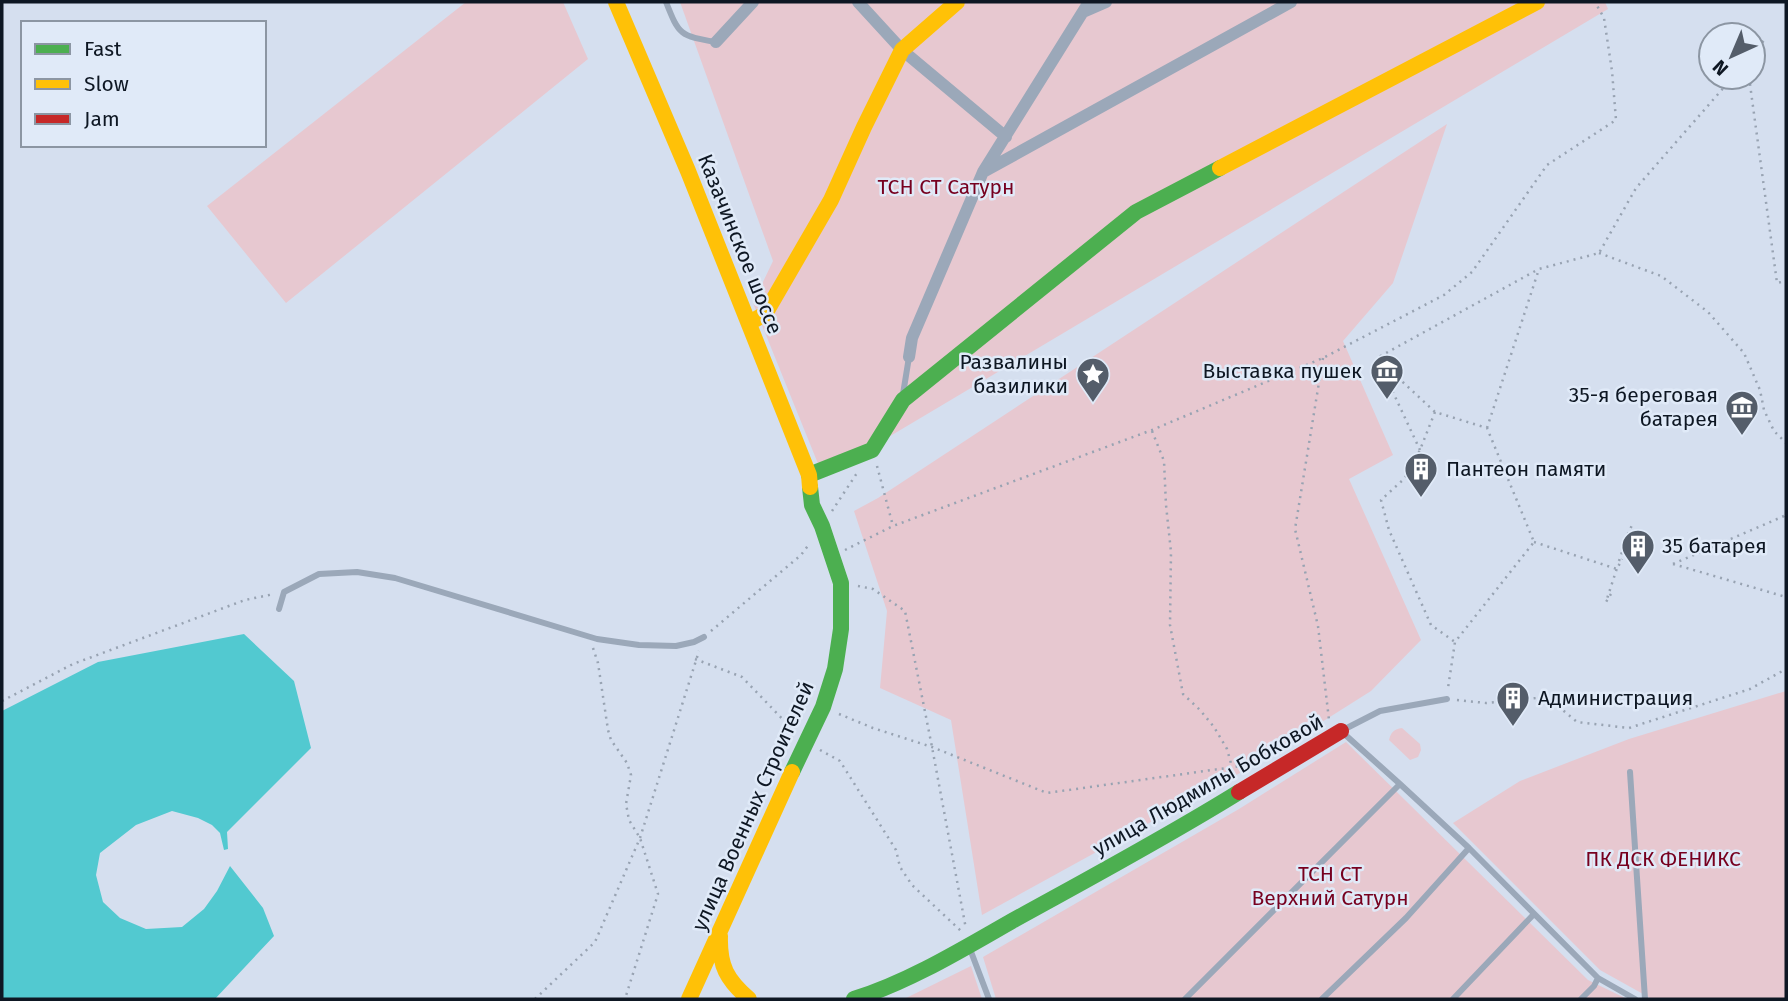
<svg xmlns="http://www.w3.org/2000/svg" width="1788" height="1001" font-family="'Fira Sans',sans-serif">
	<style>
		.green { fill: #e7c8d0 }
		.water { fill: #52c9d0 }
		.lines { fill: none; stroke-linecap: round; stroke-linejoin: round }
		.path { stroke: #98a3b2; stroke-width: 2.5; stroke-dasharray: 2 5; stroke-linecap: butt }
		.lane { stroke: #9ba8b9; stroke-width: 6 }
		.street { stroke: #9ba8b9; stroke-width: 12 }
		.fast { stroke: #4caf50; stroke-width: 16 }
		.slow { stroke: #ffc107; stroke-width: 16 }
		.jam { stroke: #c62828; stroke-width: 16 }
		.labels { text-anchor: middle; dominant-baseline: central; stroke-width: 5; stroke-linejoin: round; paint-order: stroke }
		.park-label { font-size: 21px; fill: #77001f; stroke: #e0eaf8 }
		.street-label { font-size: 21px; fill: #0e1723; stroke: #e0eaf8 }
		.poi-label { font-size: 21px; fill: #0e1723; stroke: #e0eaf8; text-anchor: end }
	</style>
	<rect width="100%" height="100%" fill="#d5dfef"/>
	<path class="green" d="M 466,2 L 563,2 L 588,59 L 286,303 L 207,206 Z
		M 680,2 L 1605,2 L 1608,9 L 823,476 L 753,303 L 773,261 Z
		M 1447,124 L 1393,283 L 1343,341 L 1393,455 L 1349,479 L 1421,640 L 1371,691 L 1249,768 L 982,915 L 951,720 L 880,688 L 887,611 L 854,511 L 878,498 Z
		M 1786,691 L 1786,999 L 1652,999 L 1600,970 L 1453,823 L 1520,781 L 1629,739 Z
		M 1402,728 L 1420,744 L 1421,750 L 1418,757 L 1410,760 L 1389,740 C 1391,732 1394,729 1402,728 Z
		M 1346,742 L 1588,980 L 1627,999 L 996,999 L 983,957 L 1239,809 Z
		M 971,966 L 982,999 L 904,999 Z"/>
	<path class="water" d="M 244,634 L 294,681 L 311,748 L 227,832 L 228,849 L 224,850 L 220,833 L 212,825 L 198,818 L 172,811 L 136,825 L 100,853 L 96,875 L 103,902 L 120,918 L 146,929 L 182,927 L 204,909 L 217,891 L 230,866 L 263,908 L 274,936 L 215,999 L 2,999 L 2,711 L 98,662 Z"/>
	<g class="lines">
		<path class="path" d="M 1753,53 L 1766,38
			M 1749,77 L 1777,283 L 1786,281
			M 1599,253 L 1661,276 L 1708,312 L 1744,353 L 1760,390 L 1764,410 L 1774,431 L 1786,443
			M 1323,358 L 1295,529 L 1318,626 L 1329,720
			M 1377,358 L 1435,412 L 1487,428 L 1534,542 L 1455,642 L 1448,688
			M 1435,412 L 1420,450 L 1405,478 L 1381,500 L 1389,530 L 1431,625 L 1455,642
			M 1487,428 L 1539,269 L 1599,253 L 1636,188 L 1733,77
			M 1152,431 L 1164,461 L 1166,505 L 1171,552 L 1170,625 L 1183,694 L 1200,710 L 1214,727 L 1227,749 L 1232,767
			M 1420,450 L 1377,358 L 1537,270
			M 877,466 L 893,526
			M 832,511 L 857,473
			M 1534,542 L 1617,569 L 1622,559
			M 845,550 L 893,526 L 1152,430 L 1323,358 L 1444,295 L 1472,272 L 1547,165 L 1616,120 L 1612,71 L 1604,18 L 1595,2
			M 1619,561 L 1628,534 L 1632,525
			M 1673,564 L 1784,516 L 1786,513
			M 1673,564 L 1786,597
			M 858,586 L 873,589 L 905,611 L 932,747 L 966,929
			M 1611,594 L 1606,602 L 1617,568
			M 711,631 L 801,555 L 810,543
			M 593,648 L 598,663 L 608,730 L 611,740 L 627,763 L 631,775 L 626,804 L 629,820 L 640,838 L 658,894 L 625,999
			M 695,659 L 742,677 L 795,732
			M 1457,700 L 1486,703 L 1547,697 L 1577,722 L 1629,728 L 1750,689 L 1786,669
			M 2,701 L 73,664 L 245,600 L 274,594
			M 839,714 L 873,728 L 932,747 L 1047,793 L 1248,765 L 1253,766
			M 820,750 L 840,761 L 896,850 L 900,867 L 912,885 L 961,931
			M 535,999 L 595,942 L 640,838 L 699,651"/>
		<path class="lane" d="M 666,2 C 679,35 680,36 716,42
			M 903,394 L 909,357
			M 279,609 L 284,592 L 319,574 L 357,572 L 395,578 L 597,639 L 639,645 L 676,646 L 694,642 L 704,637
			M 1447,699 L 1380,711 L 1341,731 L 1400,784 L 1469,848 L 1598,978 L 1635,999
			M 1630,772 L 1645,999
			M 970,949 L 989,999
			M 1185,999 L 1400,784
			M 1322,999 L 1406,918 L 1469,848
			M 1453,999 L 1534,914
			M 1581,999 L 1594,986 L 1598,978"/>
		<path class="street" d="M 858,2 L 902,50 L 1006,137
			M 1083,12 L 1106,2
			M 716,42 L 753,2
			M 985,171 L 1291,2
			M 909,357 L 912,338 L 983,172 L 1089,2"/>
		<path class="fast" d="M 809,475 L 872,450 L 903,400 L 1136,212 L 1220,168
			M 792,772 L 823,707 L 835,669 L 841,629 L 841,583 L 822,526 L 812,505 L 810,487
			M 854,999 C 907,983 963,949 1012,921 C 1088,879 1165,838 1239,792"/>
		<path class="slow" d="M 616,2 L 688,171 L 809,475 L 810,487
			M 1220,168 L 1537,2
			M 749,323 L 765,314 L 831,200 L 864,127 L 902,50 L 957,2
			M 720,936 C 719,966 727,980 749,999
			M 689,999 L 792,772"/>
		<path class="jam" d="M 1239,792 L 1341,731"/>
	</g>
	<defs>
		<symbol id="museum-pin" viewBox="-11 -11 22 30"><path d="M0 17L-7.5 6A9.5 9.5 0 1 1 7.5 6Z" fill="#545d6a" stroke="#e0eaf8"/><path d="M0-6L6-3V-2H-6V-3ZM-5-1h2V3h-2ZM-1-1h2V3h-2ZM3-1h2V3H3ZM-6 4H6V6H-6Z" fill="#fff"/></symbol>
		<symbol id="sight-pin" viewBox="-11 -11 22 30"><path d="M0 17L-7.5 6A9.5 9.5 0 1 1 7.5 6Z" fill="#545d6a" stroke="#e0eaf8"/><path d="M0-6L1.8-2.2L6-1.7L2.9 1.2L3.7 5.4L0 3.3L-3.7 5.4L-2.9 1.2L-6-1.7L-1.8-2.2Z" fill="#fff"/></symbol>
		<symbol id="building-pin" viewBox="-11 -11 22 30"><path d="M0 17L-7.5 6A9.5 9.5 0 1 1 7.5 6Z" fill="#545d6a" stroke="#e0eaf8"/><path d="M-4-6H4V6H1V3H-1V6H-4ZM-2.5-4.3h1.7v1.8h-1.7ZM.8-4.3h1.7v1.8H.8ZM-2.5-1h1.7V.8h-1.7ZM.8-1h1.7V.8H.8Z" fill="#fff"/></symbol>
	</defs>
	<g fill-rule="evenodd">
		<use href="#museum-pin" x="1368" y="352" width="38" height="52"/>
		<use href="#sight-pin" x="1074" y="355" width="38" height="52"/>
		<use href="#museum-pin" x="1723" y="388" width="38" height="52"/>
		<use href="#building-pin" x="1402" y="450" width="38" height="52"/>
		<use href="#building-pin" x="1619" y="527" width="38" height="52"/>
		<use href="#building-pin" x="1494" y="679" width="38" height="52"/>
	</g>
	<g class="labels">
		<g class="park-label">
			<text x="946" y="187">ТСН СТ Сатурн</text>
			<text x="1663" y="859">ПК ДСК ФЕНИКС</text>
			<text x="1330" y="874">ТСН СТ<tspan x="1330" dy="24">Верхний Сатурн</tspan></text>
		</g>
		<g class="street-label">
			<text transform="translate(740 244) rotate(68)">Казачинское шоссе</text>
			<text transform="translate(1208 785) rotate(-30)">улица Людмилы Бобковой</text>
			<text transform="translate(753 806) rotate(-66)">улица Военных Строителей</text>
		</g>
		<g class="poi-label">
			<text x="1068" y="362">Развалины<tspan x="1068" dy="24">базилики</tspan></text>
			<text x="1362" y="371">Выставка пушек</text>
			<text x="1718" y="395">35-я береговая<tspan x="1718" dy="24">батарея</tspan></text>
			<text x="1446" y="469" text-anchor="start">Пантеон памяти</text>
			<text x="1662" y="546" text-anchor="start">35 батарея</text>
			<text x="1538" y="698" text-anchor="start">Администрация</text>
		</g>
	</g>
	<rect width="1788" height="1001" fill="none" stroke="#0e1723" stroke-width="7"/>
	<rect x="21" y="21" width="245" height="126" fill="#e0eaf8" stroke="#8c96a3" stroke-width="2"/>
	<rect x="35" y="44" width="35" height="10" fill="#4caf50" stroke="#8c96a3" stroke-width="2"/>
	<text x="84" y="56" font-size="21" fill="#0e1723">Fast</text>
	<rect x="35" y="79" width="35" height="10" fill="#ffc107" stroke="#8c96a3" stroke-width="2"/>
	<text x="84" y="91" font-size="21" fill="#0e1723">Slow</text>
	<rect x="35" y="114" width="35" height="10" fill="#c62828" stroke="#8c96a3" stroke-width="2"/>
	<text x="84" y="126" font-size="21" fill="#0e1723">Jam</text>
	<g transform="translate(1732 56) rotate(224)"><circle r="33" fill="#e0eaf8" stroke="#8c96a3" stroke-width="2"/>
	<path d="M0-5L12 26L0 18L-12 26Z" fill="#545d6a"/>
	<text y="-10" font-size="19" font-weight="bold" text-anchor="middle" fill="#0e1723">N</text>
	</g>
</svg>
